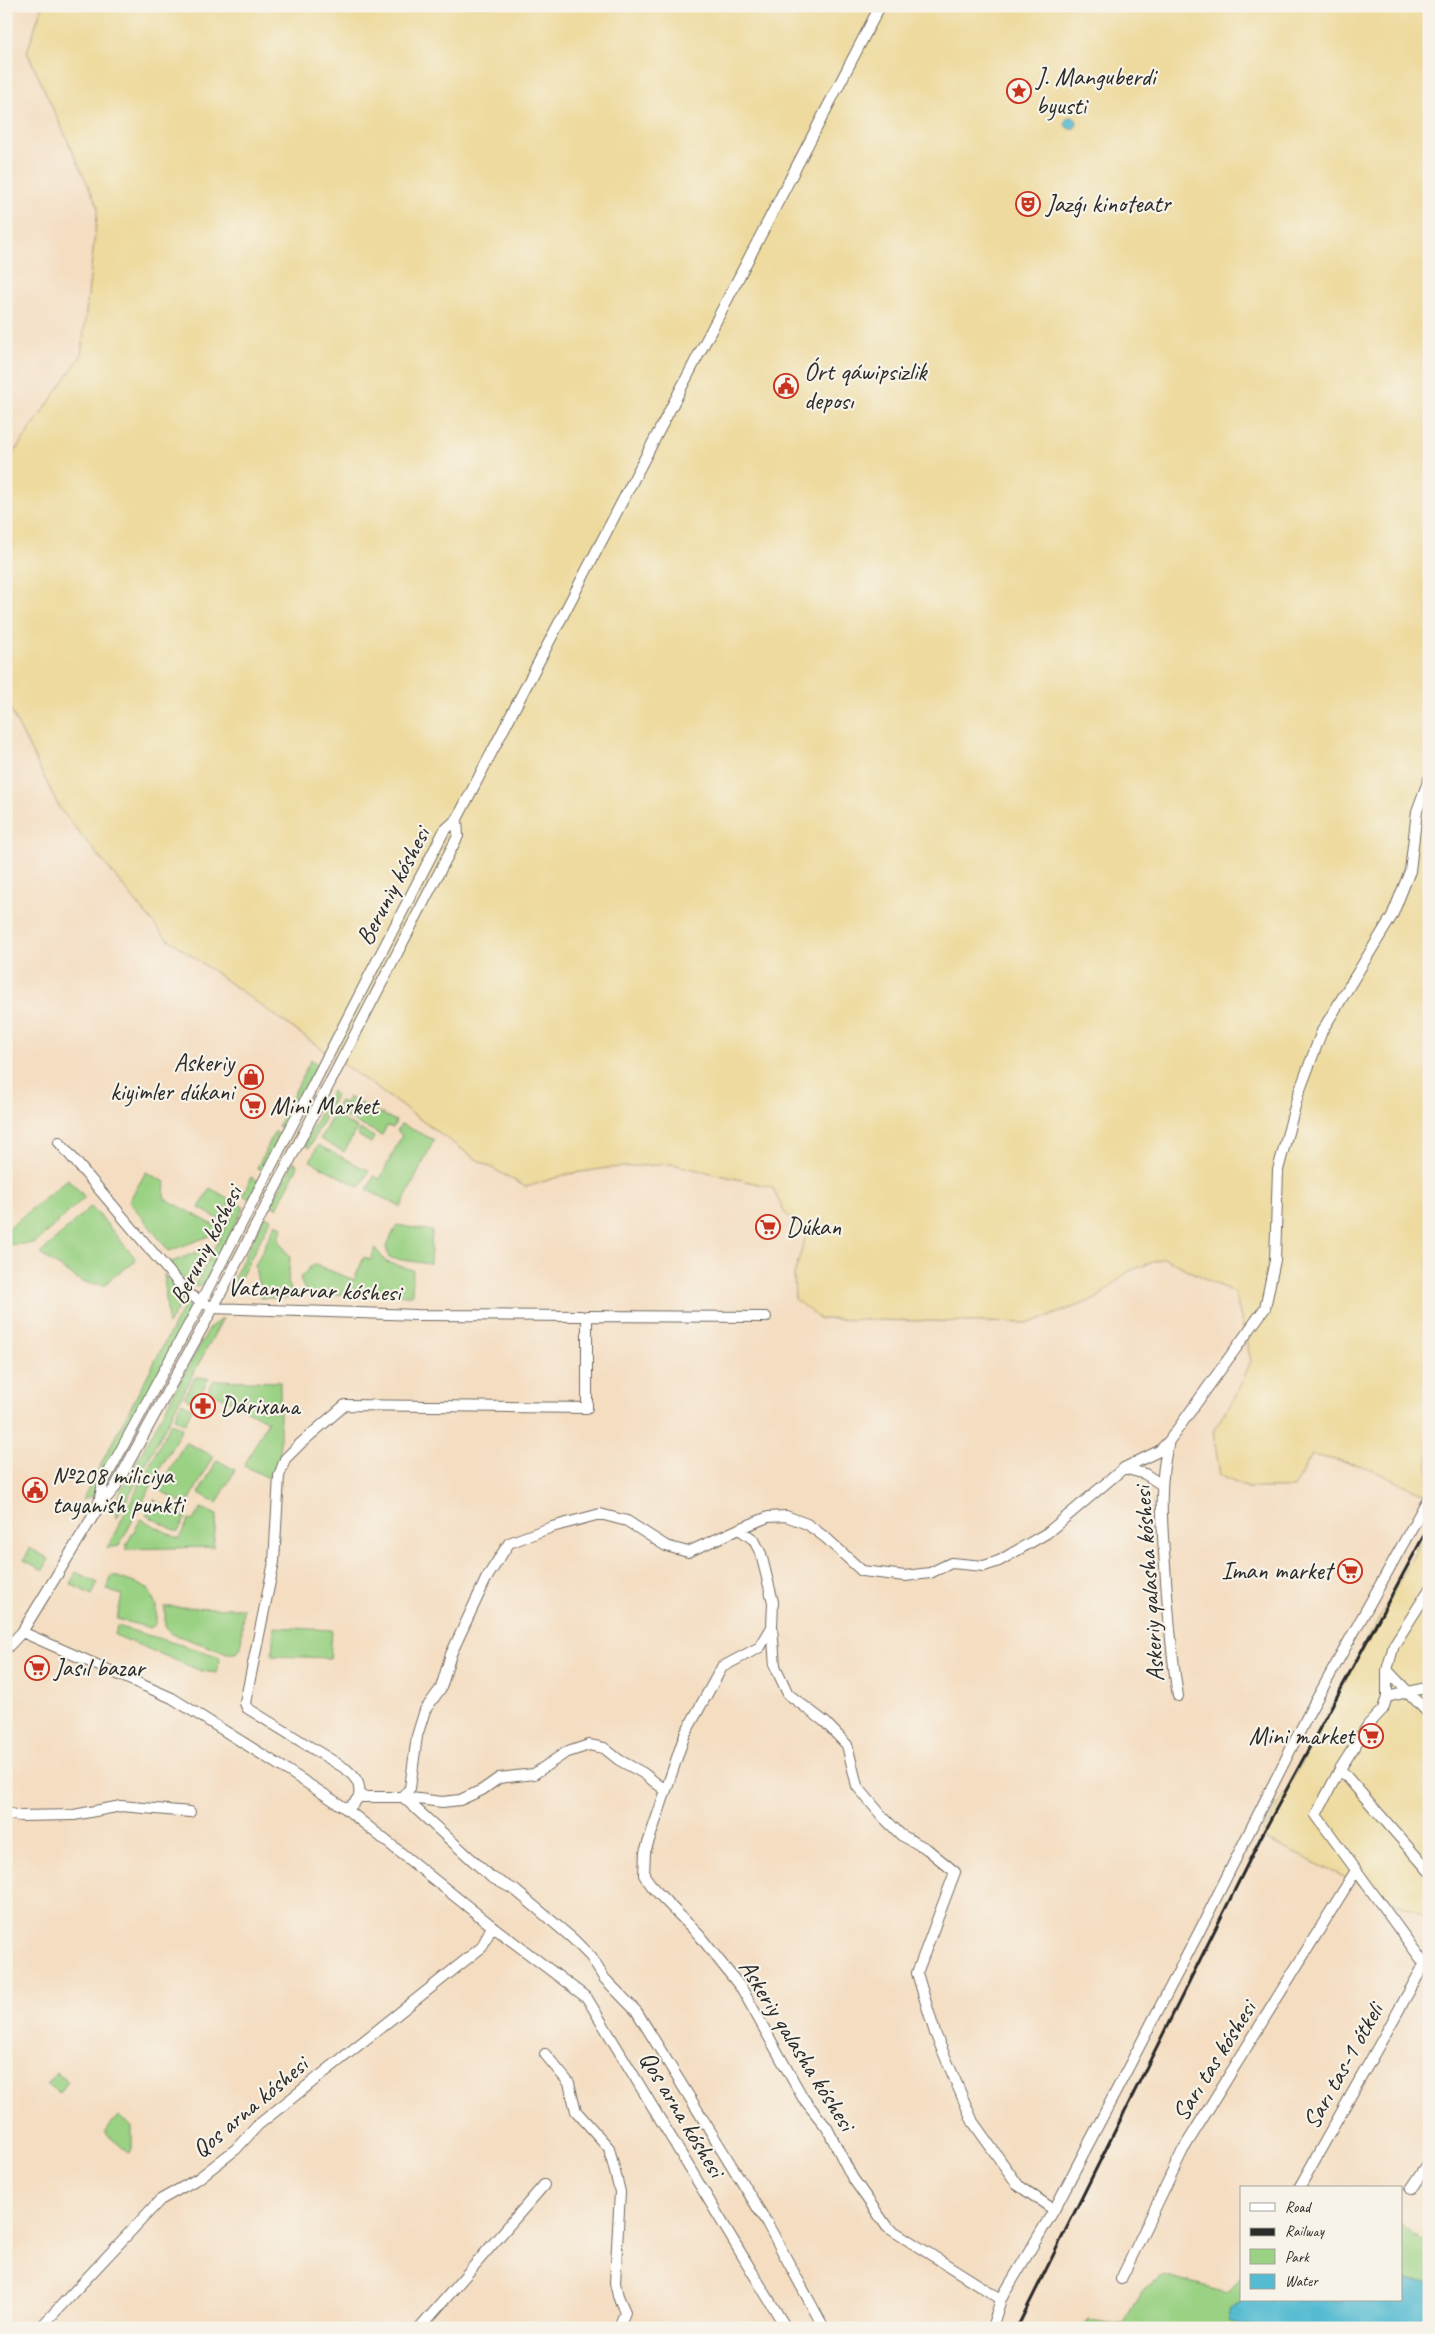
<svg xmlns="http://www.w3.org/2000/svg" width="1435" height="2334" font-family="Caveat,sans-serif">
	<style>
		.green { fill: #9ad183; stroke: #627e57 }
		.sand { fill: #eeda9e; stroke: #8c8264 }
		.water { fill: #54bbd1; stroke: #40737e }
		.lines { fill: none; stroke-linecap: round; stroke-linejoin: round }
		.minor-casing { stroke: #716960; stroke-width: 12 }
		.minor { stroke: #fff; stroke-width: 10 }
		.rail { stroke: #2b2b2b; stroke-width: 3 }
		.labels { text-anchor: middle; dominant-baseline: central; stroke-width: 4.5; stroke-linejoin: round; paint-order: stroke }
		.poi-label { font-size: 25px; fill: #2b2b2b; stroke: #f7f3e8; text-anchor: start }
		.street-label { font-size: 25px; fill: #2b2b2b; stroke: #f7f3e8 }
	</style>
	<rect width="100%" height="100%" fill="#f7f3e8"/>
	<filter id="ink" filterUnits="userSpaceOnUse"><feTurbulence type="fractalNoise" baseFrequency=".02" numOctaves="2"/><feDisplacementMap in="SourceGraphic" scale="10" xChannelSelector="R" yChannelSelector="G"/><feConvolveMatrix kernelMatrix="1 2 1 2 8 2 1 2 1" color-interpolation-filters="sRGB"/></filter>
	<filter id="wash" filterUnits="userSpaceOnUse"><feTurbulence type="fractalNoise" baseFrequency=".0096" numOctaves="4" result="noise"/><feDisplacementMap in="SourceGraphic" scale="20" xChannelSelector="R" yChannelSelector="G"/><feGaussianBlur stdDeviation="1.12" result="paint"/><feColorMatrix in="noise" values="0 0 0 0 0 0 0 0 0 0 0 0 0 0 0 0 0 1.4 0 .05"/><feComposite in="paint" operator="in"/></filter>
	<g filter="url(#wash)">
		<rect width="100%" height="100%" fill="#f4ddc1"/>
		<path class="green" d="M 311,1059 L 318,1065 L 286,1132 L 278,1126 Z
			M 332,1091 L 336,1095 L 309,1148 L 304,1144 Z
			M 348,1097 L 396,1121 L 393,1128 L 387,1126 L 382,1135 L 334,1112 L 340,1101 L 345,1103 Z
			M 333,1115 L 357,1128 L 344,1152 L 320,1139 Z
			M 401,1124 L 434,1140 L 401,1207 L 367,1190 L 374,1176 L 380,1179 L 402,1135 L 397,1131 Z
			M 360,1129 L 374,1137 L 371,1143 L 357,1135 Z
			M 275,1131 L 282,1137 L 265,1171 L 257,1168 Z
			M 318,1145 L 369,1171 L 360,1187 L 310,1161 Z
			M 294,1161 L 298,1166 L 277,1208 L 271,1205 Z
			M 146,1172 L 165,1182 L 164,1198 L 219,1228 L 215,1234 L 169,1251 L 129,1201 Z
			M 251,1177 L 258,1181 L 249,1199 L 243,1195 Z
			M 68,1179 L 85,1197 L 35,1243 L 6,1245 L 6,1230 Z
			M 210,1188 L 231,1200 L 220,1220 L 199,1208 Z
			M 238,1204 L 244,1207 L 206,1283 L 194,1287 Z
			M 90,1207 L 95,1210 L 136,1259 L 135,1262 L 111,1278 L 105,1285 L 82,1282 L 40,1254 Z
			M 265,1216 L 271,1219 L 230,1298 L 228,1289 Z
			M 276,1223 L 283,1227 L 278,1239 L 290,1258 L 288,1282 L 294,1298 L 261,1298 L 255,1266 Z
			M 397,1225 L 432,1231 L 430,1264 L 389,1258 L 386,1247 Z
			M 212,1246 L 189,1286 L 169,1263 Z
			M 375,1248 L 386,1262 L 413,1270 L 412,1295 L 306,1294 L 300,1278 L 313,1264 L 354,1280 L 364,1257 L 371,1260 Z
			M 164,1274 L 184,1298 L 168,1325 Z
			M 186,1302 L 189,1309 L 188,1319 L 94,1495 L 82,1500 Z
			M 223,1318 L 117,1518 L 113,1505 L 210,1327 Z
			M 195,1377 L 209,1378 L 195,1403 L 184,1397 Z
			M 214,1380 L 280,1382 L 280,1472 L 271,1479 L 244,1466 L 268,1421 L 208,1390 Z
			M 182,1402 L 192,1408 L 185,1424 L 174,1418 Z
			M 171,1423 L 182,1428 L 119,1546 L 107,1548 Z
			M 185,1442 L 213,1456 L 187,1505 L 159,1490 Z
			M 217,1460 L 235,1470 L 217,1503 L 199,1493 Z
			M 154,1500 L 186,1517 L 178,1532 L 146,1515 Z
			M 201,1508 L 217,1515 L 213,1547 L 126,1549 L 127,1543 L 141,1519 L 179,1539 L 189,1519 L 193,1521 Z
			M 30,1548 L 49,1559 L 43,1570 L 24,1560 Z
			M 76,1572 L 98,1583 L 92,1595 L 70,1584 Z
			M 112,1575 L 148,1588 L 156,1605 L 156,1624 L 150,1628 L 117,1619 L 122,1595 L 106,1590 Z
			M 165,1607 L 243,1608 L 241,1648 L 237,1653 L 227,1653 L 170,1633 L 165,1625 Z
			M 117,1626 L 218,1656 L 220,1659 L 216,1673 L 201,1671 L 115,1635 Z
			M 274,1627 L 332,1630 L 330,1658 L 272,1656 Z
			M 56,2073 L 68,2081 L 60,2093 L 47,2085 Z
			M 118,2116 L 132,2127 L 132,2149 L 129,2153 L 104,2132 Z
			M 1401,2224 L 1422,2240 L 1429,2241 L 1429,2282 L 1406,2281 L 1401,2274 Z
			M 1163,2276 L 1227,2293 L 1241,2276 L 1241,2300 L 1247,2300 L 1232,2309 L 1273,2328 L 1083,2328 L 1090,2320 L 1108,2323 L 1123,2323 L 1142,2291 Z"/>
		<path class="sand" d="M 42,6 L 1429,6 L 1429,1496 L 1363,1466 L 1312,1455 L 1293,1488 L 1248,1488 L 1220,1476 L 1213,1431 L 1235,1397 L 1251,1361 L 1235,1293 L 1164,1258 L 1129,1271 L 1096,1299 L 1030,1323 L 820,1319 L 795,1299 L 794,1275 L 806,1235 L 785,1213 L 772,1187 L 671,1164 L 607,1168 L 568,1174 L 526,1187 L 474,1158 L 164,936 L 60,809 L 6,701 L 6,464 L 81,356 L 98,207 L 27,52 Z
			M 1429,1526 L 1429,1918 L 1261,1837 Z"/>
		<path class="water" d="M1065 123a6 6 0 1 1 12 0a6 6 0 1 1-12 0Z
			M 1401,2274 L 1406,2281 L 1429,2282 L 1429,2328 L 1273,2328 L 1239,2324 L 1229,2321 L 1232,2309 L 1247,2300 L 1401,2300 Z"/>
	</g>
	<g filter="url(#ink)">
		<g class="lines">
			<defs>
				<path id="minor" d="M 59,1142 L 188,1294 L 213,1308 L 417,1315 L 581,1316
					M 1124,1468 L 1145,1474 L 1162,1485
					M 98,1508 L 103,1483 L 201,1302 L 444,831 L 457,819 L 880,6
					M 739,1529 L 768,1517 L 786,1516 L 807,1524 L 826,1538 L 862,1571 L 905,1576 L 930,1573 L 951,1563 L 984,1566 L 999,1561 L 1047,1533 L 1124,1468 L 1159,1451 L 1169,1441
					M 1429,1590 L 1394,1645 L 1387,1670 L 1387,1697 L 1383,1709 L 1368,1725 L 1340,1769 L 1316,1815 L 1429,1970
					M 772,1627 L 775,1666 L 788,1694 L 825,1722 L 847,1745 L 857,1786 L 882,1816 L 901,1835 L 927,1849 L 955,1872 L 917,1973 L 935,2033 L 973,2122 L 1018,2185 L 1054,2210
					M 22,1632 L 172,1698 L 290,1772 L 345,1808 L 492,1926 L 587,1998 L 786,2328
					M 6,1649 L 22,1632 L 98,1508 L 114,1489 L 213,1308 L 458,836 L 457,819
					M 1387,1670 L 1429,1714
					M 1178,1696 C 1171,1652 1168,1610 1165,1566 C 1162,1525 1158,1481 1169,1441 L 1265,1308 L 1275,1260 L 1278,1170 L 1298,1095 L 1322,1031 L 1392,916 L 1410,871 L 1417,811 L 1429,779
					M 1387,1697 L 1429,1687
					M 1340,1769 L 1429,1871
					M 359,1797 C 361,1783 356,1778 346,1769 L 247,1708 L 245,1703 L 274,1562 L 279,1476 L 285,1459 L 300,1444 L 345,1405 L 587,1408 L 587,1316 L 766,1317
					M 403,1797 L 410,1788 L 417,1736 L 425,1710 L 441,1688 L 451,1654 L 486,1579 L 509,1543 L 552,1527 L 600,1514 L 627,1521 L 666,1546 L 688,1552 L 739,1529 L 754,1540 L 761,1554 L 773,1602 L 772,1627 L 760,1647 L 722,1667 L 685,1734 L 645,1852 L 644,1875 L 654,1889 L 699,1935 L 742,1989 L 803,2098 L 827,2128 L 852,2177 L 887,2227 L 1001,2299
					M 403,1797 L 491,1877 L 515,1890 L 572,1938 L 591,1957 L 604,1978 L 637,2012 L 767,2223 L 824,2328
					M 345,1808 L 352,1805 L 359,1797 L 403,1797 L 442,1802 L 460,1800 L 482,1790 L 499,1778 L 534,1774 L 565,1753 L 589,1745 L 604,1748 L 619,1760 L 643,1773 L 665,1790
					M 6,1813 L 20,1816 L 74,1815 L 121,1806 L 190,1812
					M 545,2054 L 569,2083 L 576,2111 L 609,2148 L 620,2192 L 615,2283 L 618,2296 L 625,2312 L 619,2328
					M 1299,2188 L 1424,1965
					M 1411,2189 L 1429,2162
					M 1121,2279 L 1183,2150 L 1355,1872
					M 40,2328 L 160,2200 L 199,2178 L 236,2149 L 258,2125 L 482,1947 L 492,1926
					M 420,2328 L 544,2185
					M 992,2328 L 1001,2299 L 1054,2210 L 1200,1930 L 1310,1711 L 1429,1497"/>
			</defs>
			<use href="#minor" class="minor-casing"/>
			<use href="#minor" class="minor"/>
			<path class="rail" d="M 1017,2328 L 1261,1837 L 1429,1526"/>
		</g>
	</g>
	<defs>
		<symbol id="sight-ring" viewBox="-11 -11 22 22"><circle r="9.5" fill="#f7f3e8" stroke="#c8321e" stroke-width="1.5"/><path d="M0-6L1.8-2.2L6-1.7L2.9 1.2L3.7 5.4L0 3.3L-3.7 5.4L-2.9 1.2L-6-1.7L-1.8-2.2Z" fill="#c8321e"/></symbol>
		<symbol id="theatre-ring" viewBox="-11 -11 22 22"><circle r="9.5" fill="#f7f3e8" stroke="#c8321e" stroke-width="1.5"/><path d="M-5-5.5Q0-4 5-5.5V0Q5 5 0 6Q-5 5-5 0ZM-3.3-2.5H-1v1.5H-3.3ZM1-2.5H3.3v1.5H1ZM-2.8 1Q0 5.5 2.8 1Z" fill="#c8321e"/></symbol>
		<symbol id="civic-ring" viewBox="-11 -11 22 22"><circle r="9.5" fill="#f7f3e8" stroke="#c8321e" stroke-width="1.5"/><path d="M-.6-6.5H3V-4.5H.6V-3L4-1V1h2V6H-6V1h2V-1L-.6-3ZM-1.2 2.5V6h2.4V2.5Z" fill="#c8321e"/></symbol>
		<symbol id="shop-ring" viewBox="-11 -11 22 22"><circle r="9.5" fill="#f7f3e8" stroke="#c8321e" stroke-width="1.5"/><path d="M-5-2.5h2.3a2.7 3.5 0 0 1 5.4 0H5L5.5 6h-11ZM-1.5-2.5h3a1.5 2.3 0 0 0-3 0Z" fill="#c8321e"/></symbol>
		<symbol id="supermarket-ring" viewBox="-11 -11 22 22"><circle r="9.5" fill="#f7f3e8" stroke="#c8321e" stroke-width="1.5"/><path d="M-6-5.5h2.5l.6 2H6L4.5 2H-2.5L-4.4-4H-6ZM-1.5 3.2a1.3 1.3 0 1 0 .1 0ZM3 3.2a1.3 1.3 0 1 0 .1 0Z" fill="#c8321e"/></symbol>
		<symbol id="pharmacy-ring" viewBox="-11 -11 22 22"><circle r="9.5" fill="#f7f3e8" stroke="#c8321e" stroke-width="1.5"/><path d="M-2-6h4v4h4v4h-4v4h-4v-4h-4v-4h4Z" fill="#c8321e"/></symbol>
	</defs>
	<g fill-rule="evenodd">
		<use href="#sight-ring" x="1005" y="77" width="28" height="28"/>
		<use href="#theatre-ring" x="1014" y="190" width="28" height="28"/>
		<use href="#civic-ring" x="772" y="372" width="28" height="28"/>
		<use href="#shop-ring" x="237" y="1063" width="28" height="28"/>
		<use href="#supermarket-ring" x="239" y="1092" width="28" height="28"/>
		<use href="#supermarket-ring" x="754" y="1213" width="28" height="28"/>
		<use href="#pharmacy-ring" x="189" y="1392" width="28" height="28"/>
		<use href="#civic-ring" x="21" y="1476" width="28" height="28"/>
		<use href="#supermarket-ring" x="1336" y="1557" width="28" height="28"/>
		<use href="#supermarket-ring" x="23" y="1654" width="28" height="28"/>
		<use href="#supermarket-ring" x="1357" y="1722" width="28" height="28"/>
	</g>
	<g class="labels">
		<g class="poi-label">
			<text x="1036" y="77">J. Manguberdi<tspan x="1036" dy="29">byusti</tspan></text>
			<text x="1046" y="204">Jazǵı kinoteatr</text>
			<text x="804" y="372">Órt qáwipsizlik<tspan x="804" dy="29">deposı</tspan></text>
			<text x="234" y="1063" text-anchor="end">Askeriy<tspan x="234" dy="29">kiyimler dúkani</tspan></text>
			<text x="270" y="1106">Mini Market</text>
			<text x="786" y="1227">Dúkan</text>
			<text x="220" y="1406">Dárixana</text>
			<text x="52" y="1476">№208 miliciya<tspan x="52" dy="29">tayanish punkti</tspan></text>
			<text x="1332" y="1571" text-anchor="end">Iman market</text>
			<text x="54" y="1668">Jasıl bazar</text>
			<text x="1354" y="1736" text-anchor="end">Mini market</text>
		</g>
		<g class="street-label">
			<text transform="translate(393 886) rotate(-62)">Beruniy kóshesi</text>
			<text transform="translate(206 1245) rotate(-63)">Beruniy kóshesi</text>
			<text transform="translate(314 1290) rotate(2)">Vatanparvar kóshesi</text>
			<text transform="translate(1149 1584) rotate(-94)">Askeriy qalasha kóshesi</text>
			<text transform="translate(797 2045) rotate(58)">Askeriy qalasha kóshesi</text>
			<text transform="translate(1214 2061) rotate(-58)">Sarı tas kóshesi</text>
			<text transform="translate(1343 2066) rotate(-61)">Sarı tas-1 ótkeli</text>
			<text transform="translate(250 2107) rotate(-40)">Qos arna kóshesi</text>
			<text transform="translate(682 2114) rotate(59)">Qos arna kóshesi</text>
		</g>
	</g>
	<rect width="1435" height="2334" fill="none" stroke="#f7f3e8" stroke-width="25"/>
	<rect x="1240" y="2186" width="162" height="115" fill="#f7f3e8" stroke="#a5a39c"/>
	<rect x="1250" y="2203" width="25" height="8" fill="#ffffff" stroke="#a5a39c"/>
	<text x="1285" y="2212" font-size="15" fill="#2b2b2b">Road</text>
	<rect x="1250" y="2228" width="25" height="8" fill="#2b2b2b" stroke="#a5a39c"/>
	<text x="1285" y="2236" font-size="15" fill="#2b2b2b">Railway</text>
	<rect x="1250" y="2249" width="25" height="15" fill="#9ad183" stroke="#a5a39c"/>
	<text x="1285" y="2262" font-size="15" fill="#2b2b2b">Park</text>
	<rect x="1250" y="2274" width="25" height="15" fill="#54bbd1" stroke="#a5a39c"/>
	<text x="1285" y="2286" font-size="15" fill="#2b2b2b">Water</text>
</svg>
